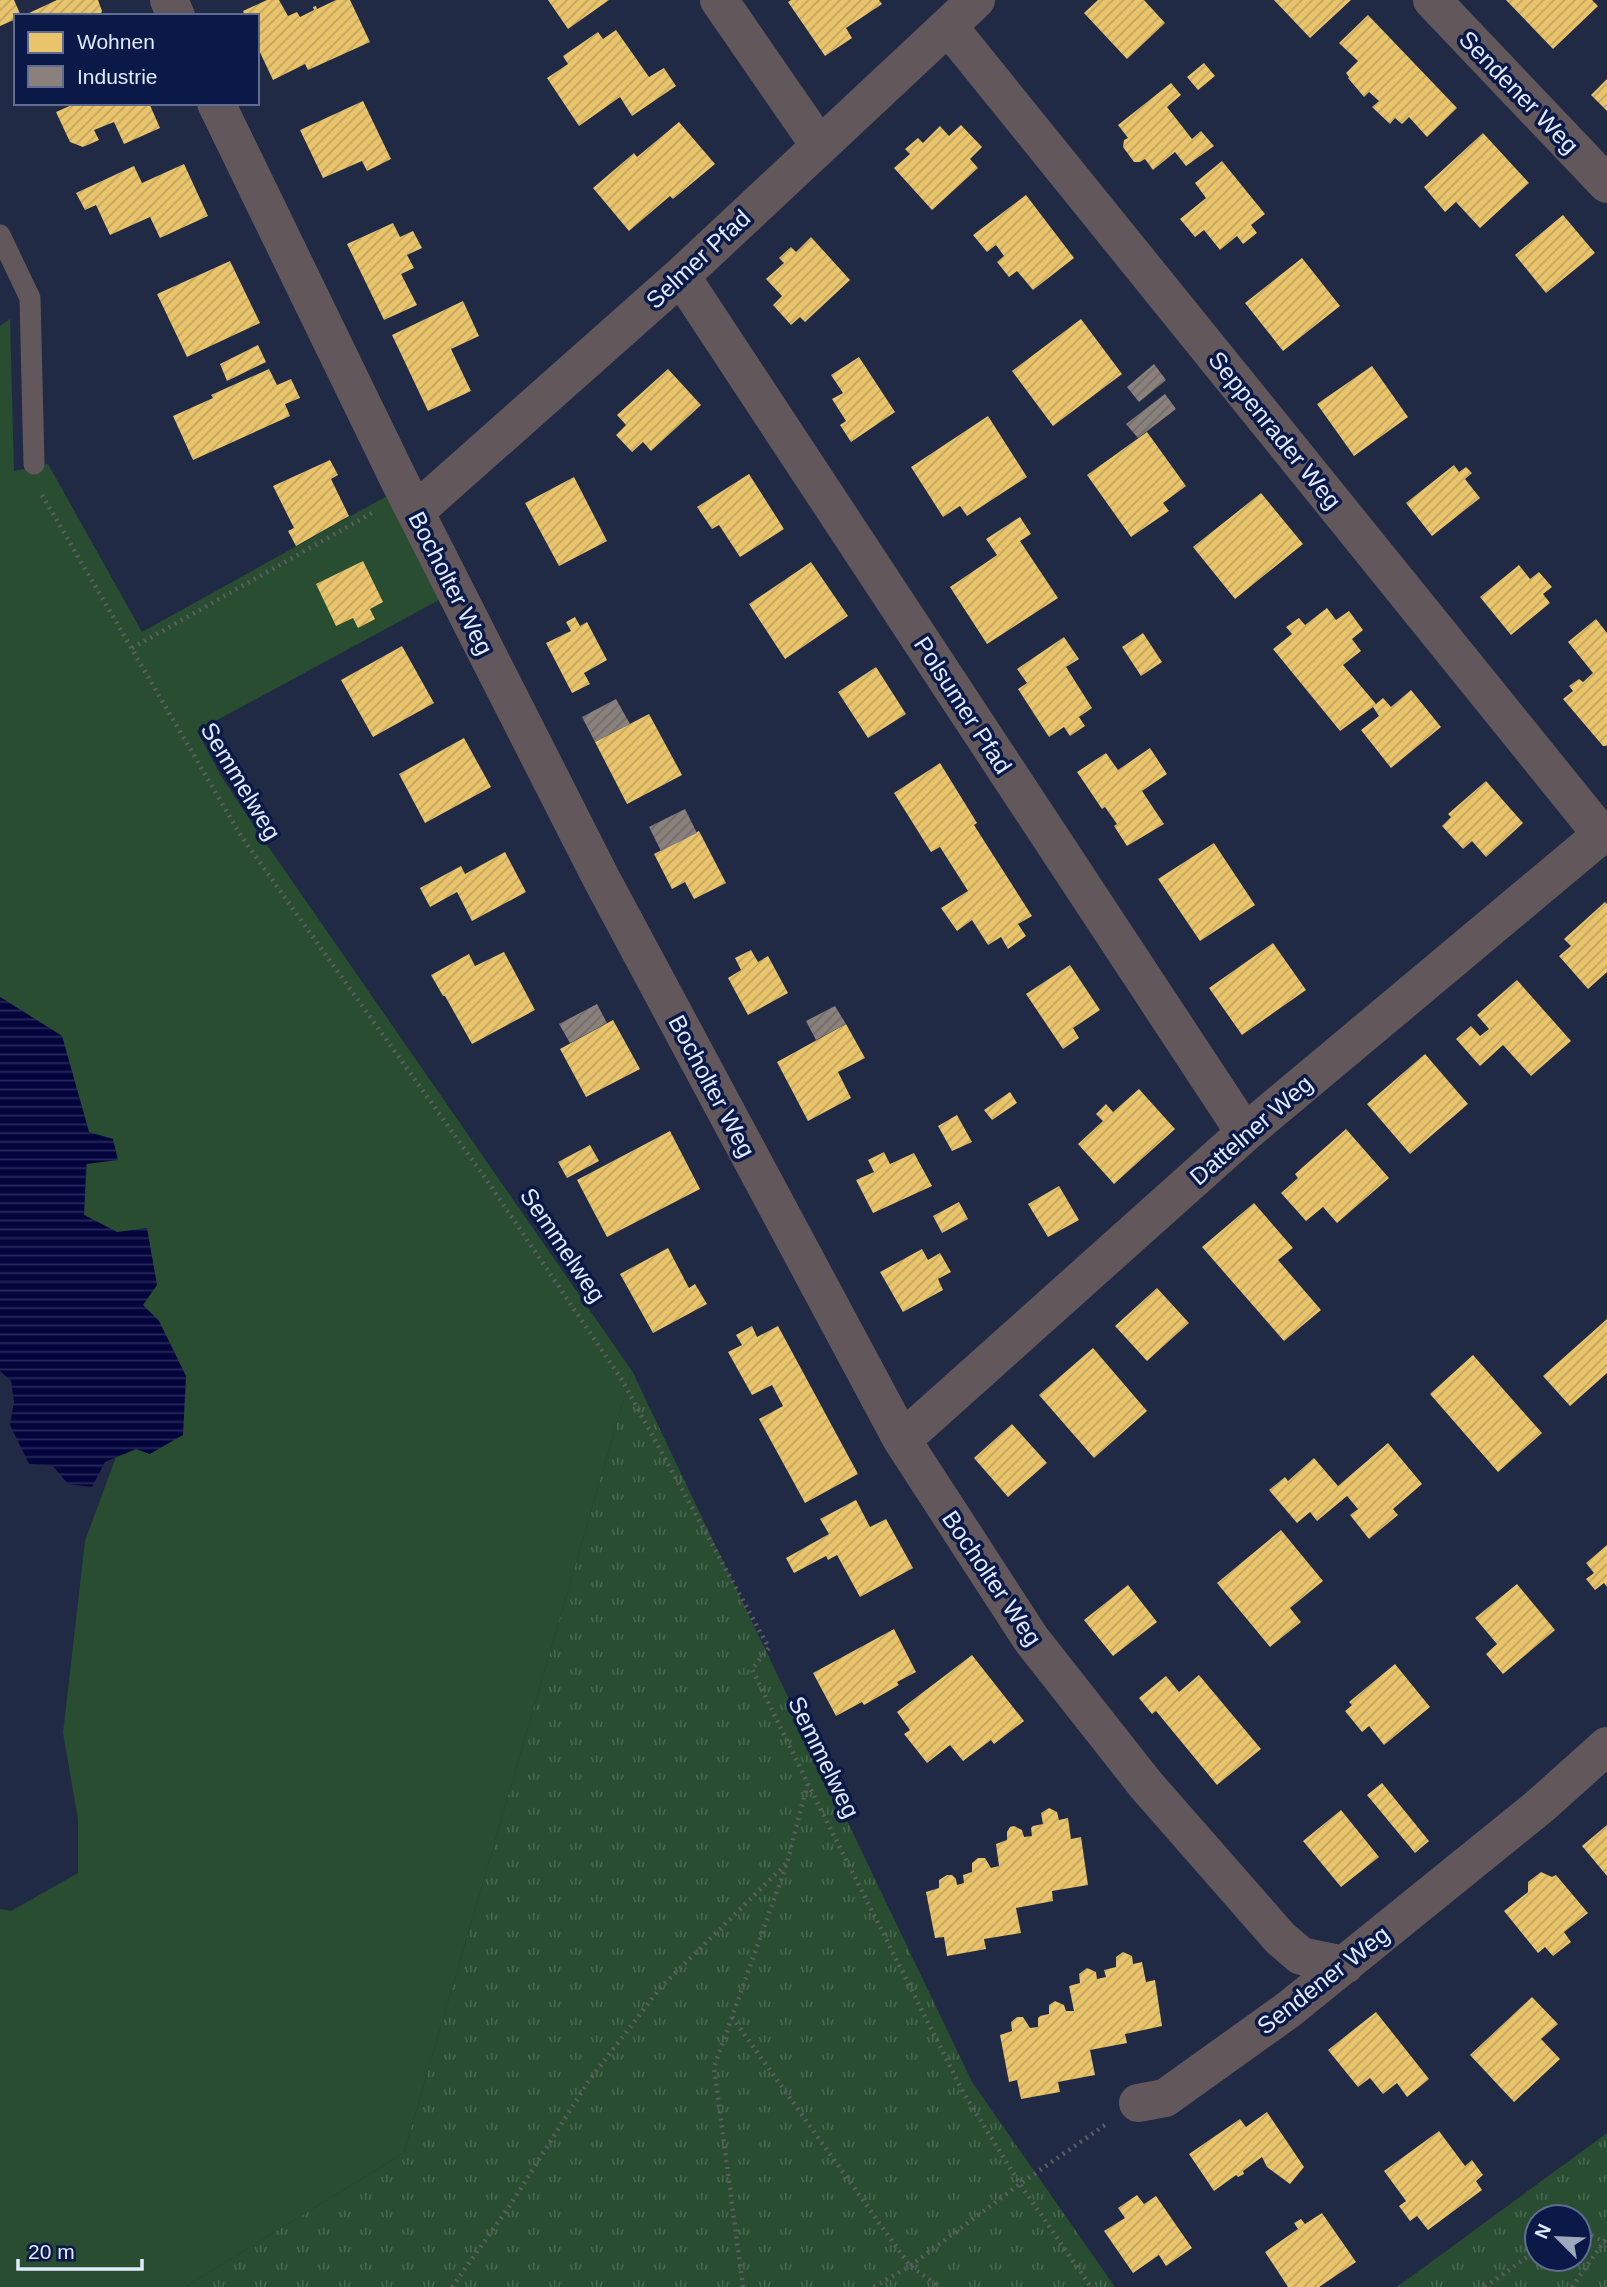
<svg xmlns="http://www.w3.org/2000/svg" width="1607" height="2287" font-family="Helvetica,sans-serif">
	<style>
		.green { fill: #284d30 }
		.park { fill: url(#park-tufts); fill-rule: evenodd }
		.water { fill: url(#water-rules) }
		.homes { fill: url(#homes-hatch) }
		.industry { fill: url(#industry-hatch) }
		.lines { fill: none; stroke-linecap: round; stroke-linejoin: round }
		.path { stroke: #5f5b63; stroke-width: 4.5; stroke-dasharray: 2 5; stroke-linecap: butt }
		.service { stroke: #62585b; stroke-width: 21 }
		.minor { stroke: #62585b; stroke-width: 38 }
		.labels { text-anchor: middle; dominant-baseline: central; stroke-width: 7; stroke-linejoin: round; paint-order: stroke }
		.street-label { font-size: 24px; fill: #e2eafd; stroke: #0a1947 }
	</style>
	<defs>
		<pattern id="park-tufts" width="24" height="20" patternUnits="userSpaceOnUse" patternTransform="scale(1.75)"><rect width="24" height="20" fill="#284d30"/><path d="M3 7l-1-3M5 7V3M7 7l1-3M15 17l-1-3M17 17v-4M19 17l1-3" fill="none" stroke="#47674f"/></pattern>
		<pattern id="water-rules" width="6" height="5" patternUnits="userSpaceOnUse" patternTransform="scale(1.75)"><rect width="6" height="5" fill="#04043d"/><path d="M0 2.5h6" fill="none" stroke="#28295a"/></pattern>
		<pattern id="homes-hatch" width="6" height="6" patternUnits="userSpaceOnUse" patternTransform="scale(1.75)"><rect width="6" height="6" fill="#e9c46a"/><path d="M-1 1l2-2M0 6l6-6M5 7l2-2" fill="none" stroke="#c0a462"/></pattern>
		<pattern id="industry-hatch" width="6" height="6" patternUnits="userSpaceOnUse" patternTransform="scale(1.75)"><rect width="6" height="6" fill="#8a817c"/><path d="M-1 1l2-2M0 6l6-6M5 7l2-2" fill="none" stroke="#726c6b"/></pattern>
	</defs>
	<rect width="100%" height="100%" fill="#212a44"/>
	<path class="green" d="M 10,319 L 14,471 L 48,464 L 142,632 L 387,496 L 439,600 L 197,731 L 220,774 L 256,829 L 632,1371 L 404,2153 L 185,2287 L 0,2287 L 0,1909 L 11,1911 L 78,1873 L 78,1819 L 63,1733 L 85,1541 L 116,1457 L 136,1449 L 159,1321 L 143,1305 L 117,1232 L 84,1215 L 89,1132 L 62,1036 L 0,997 L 0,326 Z"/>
	<path class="park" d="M 632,1371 L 972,2082 L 1115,2287 L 185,2287 L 404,2153 Z
		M 1607,2133 L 1607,2287 L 1397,2287 ZM 1537,2217 L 1579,2217 L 1579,2259 L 1537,2259 Z"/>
	<path class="water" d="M 0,997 L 62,1036 L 89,1132 L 113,1139 L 118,1160 L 86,1164 L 84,1215 L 117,1232 L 147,1228 L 157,1285 L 143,1305 L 159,1321 L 186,1376 L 183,1435 L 150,1454 L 136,1449 L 105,1462 L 92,1487 L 68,1484 L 52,1465 L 29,1464 L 10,1425 L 14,1402 L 11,1381 L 0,1371 Z"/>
	<path class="homes" d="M 0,0 L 14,0 L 21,16 L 16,16 L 16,19 L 0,26 Z
		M 57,0 L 98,0 L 102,11 L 100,16 L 30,16 L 29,13 Z
		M 267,0 L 279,0 L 288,16 L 297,12 L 300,17 L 314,10 L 313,7 L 316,6 L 317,9 L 336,0 L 350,0 L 370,42 L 308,70 L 305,64 L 273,80 L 257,46 L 257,16 L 245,16 L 243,11 Z
		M 548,0 L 609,0 L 568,29 Z
		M 791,0 L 879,0 L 882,4 L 846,28 L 852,38 L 825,56 L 788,2 Z
		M 1098,0 L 1144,0 L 1165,23 L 1127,59 L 1084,13 Z
		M 1274,0 L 1351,0 L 1310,38 Z
		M 1506,0 L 1592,0 L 1598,6 L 1553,49 Z
		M 1368,15 L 1457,108 L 1427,137 L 1409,117 L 1402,124 L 1395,118 L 1390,124 L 1372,107 L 1379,101 L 1369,92 L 1364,97 L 1348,78 L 1349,77 L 1346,73 L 1358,61 L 1339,43 Z
		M 616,30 L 649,77 L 664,68 L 676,86 L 632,116 L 620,97 L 579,126 L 547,78 L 568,64 L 563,56 L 598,32 L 603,39 Z
		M 1204,63 L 1215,76 L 1198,90 L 1187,77 Z
		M 1607,79 L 1607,111 L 1591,95 Z
		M 1171,83 L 1181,95 L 1167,107 L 1192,139 L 1201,131 L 1214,146 L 1186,166 L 1175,152 L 1153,170 L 1145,159 L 1140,162 L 1134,162 L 1123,147 L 1124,140 L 1128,138 L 1118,125 Z
		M 363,101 L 391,159 L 367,171 L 362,161 L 323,178 L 300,130 Z
		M 84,103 L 149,103 L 160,128 L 124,144 L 114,122 L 94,130 L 99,140 L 83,147 L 70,142 L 56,112 L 72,105 Z
		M 679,122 L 715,164 L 673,199 L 670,196 L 629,231 L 593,188 L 634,153 L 637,157 Z
		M 961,125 L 982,147 L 970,159 L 978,168 L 932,210 L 894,168 L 910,154 L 905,149 L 918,138 L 923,143 L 940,126 L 949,136 Z
		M 1483,133 L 1529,183 L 1480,228 L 1456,202 L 1445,212 L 1424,187 Z
		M 1222,161 L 1265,214 L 1251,225 L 1257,233 L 1243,244 L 1237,236 L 1220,250 L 1204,230 L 1195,237 L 1180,219 L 1206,198 L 1195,183 Z
		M 184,164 L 208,216 L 160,238 L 150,217 L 110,235 L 96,205 L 85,210 L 76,193 L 134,166 L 142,183 Z
		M 1026,195 L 1074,258 L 1033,290 L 1017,271 L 1009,277 L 997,262 L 1004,256 L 996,245 L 987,252 L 973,235 Z
		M 1563,215 L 1595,253 L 1546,293 L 1515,255 Z
		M 393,223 L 400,237 L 413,231 L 422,248 L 407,255 L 414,268 L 401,274 L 417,305 L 384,320 L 347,244 Z
		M 811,237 L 850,280 L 805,322 L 800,317 L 791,325 L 773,305 L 782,296 L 766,279 L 784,263 L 779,258 L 791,247 L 796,252 Z
		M 1302,258 L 1340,306 L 1283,351 L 1245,303 Z
		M 230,261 L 260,323 L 187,357 L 157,294 Z
		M 463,301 L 479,336 L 451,349 L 471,391 L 428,411 L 392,335 Z
		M 1081,319 L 1122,374 L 1053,426 L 1012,371 Z
		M 258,345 L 266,362 L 227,381 L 220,364 Z
		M 859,357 L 895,412 L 851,442 L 840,425 L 846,421 L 832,399 L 843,393 L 831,375 Z
		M 1372,366 L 1408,417 L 1354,456 L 1317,404 Z
		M 269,369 L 277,385 L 291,379 L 300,398 L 285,404 L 290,416 L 193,460 L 173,416 L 213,398 L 211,395 Z
		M 668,369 L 701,405 L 651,451 L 643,442 L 632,452 L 616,435 L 626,425 L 617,415 Z
		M 988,416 L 1027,477 L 967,516 L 960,506 L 943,517 L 911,467 Z
		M 1147,432 L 1186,486 L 1163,503 L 1169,511 L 1131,537 L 1087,475 Z
		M 330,460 L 338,475 L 331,479 L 349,516 L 296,546 L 288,531 L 294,528 L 273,486 Z
		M 1454,465 L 1459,472 L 1466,467 L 1472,473 L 1465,479 L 1480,498 L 1432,536 L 1406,503 Z
		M 749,474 L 784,529 L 740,557 L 719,525 L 712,529 L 697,507 Z
		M 574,477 L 607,541 L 559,566 L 525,503 Z
		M 1261,493 L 1303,544 L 1235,599 L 1193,547 Z
		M 1020,517 L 1031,534 L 1020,541 L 1058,598 L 987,644 L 950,587 L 997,555 L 986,539 Z
		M 363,561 L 383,602 L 370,609 L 375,619 L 358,628 L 353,618 L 336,626 L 316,584 Z
		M 811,562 L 848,616 L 785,659 L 749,604 Z
		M 1519,565 L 1530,579 L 1539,572 L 1552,587 L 1543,594 L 1550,603 L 1511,635 L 1480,597 Z
		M 1327,608 L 1336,620 L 1349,611 L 1363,630 L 1352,639 L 1361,651 L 1343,665 L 1376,704 L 1383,698 L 1391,707 L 1411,690 L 1441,727 L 1391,768 L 1361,730 L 1379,716 L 1373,707 L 1340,731 L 1273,649 L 1292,634 L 1286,627 L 1299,618 L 1305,625 Z
		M 575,617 L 580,626 L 587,622 L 607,660 L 584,673 L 590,684 L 572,693 L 546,643 L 571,631 L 566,622 Z
		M 1596,619 L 1607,633 L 1607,746 L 1603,746 L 1563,699 L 1573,691 L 1569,686 L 1579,679 L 1583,682 L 1593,673 L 1568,642 Z
		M 1143,633 L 1162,662 L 1141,676 L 1122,647 Z
		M 1064,637 L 1079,659 L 1066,667 L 1092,708 L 1079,717 L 1085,726 L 1070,736 L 1064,727 L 1049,737 L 1018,689 L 1027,683 L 1017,669 Z
		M 402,646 L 434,703 L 373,737 L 341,680 Z
		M 876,667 L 906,714 L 868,738 L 838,692 Z
		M 649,714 L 682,775 L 627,804 L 595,742 Z
		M 464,738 L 491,787 L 425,823 L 399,774 Z
		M 1150,748 L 1167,774 L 1142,791 L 1164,824 L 1127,846 L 1114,826 L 1117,824 L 1105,807 L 1102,809 L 1077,772 L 1106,753 L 1118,770 Z
		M 940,763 L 977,823 L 974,825 L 988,847 L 1032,916 L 1018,924 L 1026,936 L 1008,949 L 1001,937 L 988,945 L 972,920 L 957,931 L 941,908 L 968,891 L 940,847 L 931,852 L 894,793 Z
		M 1486,781 L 1523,823 L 1486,857 L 1472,841 L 1463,849 L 1442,826 L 1451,817 L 1448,814 Z
		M 699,831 L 726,883 L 694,899 L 685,882 L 672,889 L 654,854 Z
		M 1214,843 L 1255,905 L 1200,941 L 1158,879 Z
		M 505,852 L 526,892 L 472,921 L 457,892 L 430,907 L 420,888 L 461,866 L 465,874 Z
		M 1605,902 L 1607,904 L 1607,972 L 1588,989 L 1559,956 L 1571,946 L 1564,939 Z
		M 1273,943 L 1306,990 L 1242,1035 L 1209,988 Z
		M 751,950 L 758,962 L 768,956 L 788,993 L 748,1015 L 728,978 L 741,970 L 735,958 Z
		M 504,952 L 535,1010 L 472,1044 L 445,996 L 443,996 L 431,975 L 469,954 L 475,966 Z
		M 1070,965 L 1100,1010 L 1073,1028 L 1079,1038 L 1063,1049 L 1026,994 Z
		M 1517,980 L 1571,1041 L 1531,1076 L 1503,1045 L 1480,1066 L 1456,1039 L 1471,1026 L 1480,1036 L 1489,1029 L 1477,1015 Z
		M 613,1020 L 640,1069 L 586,1097 L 560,1049 Z
		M 846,1024 L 865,1058 L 838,1072 L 851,1098 L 808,1121 L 777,1062 Z
		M 1425,1054 L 1468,1104 L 1410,1154 L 1367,1104 Z
		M 1139,1089 L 1175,1129 L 1114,1184 L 1078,1144 L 1103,1121 L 1096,1114 L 1106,1104 L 1113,1112 Z
		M 1010,1092 L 1017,1103 L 992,1120 L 984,1110 Z
		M 957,1115 L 972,1142 L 952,1151 L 938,1126 Z
		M 1346,1129 L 1389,1178 L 1337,1223 L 1323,1207 L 1306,1221 L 1281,1193 L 1298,1178 L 1295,1174 Z
		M 670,1131 L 700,1189 L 607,1237 L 577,1180 Z
		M 590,1145 L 599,1161 L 567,1178 L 558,1162 Z
		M 884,1152 L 890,1164 L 914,1153 L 932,1186 L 873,1213 L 856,1180 L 874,1172 L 868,1160 Z
		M 1059,1186 L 1079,1220 L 1048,1237 L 1028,1204 Z
		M 959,1202 L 968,1219 L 942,1233 L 933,1216 Z
		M 1254,1203 L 1293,1248 L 1278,1260 L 1321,1310 L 1284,1341 L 1202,1247 Z
		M 668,1248 L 689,1288 L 695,1284 L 707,1304 L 653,1333 L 620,1274 Z
		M 922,1249 L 928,1260 L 940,1253 L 951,1272 L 938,1279 L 943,1290 L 903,1312 L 880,1272 Z
		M 1157,1288 L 1189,1323 L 1147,1361 L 1115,1326 Z
		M 1607,1319 L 1607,1373 L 1570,1406 L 1543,1376 Z
		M 752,1326 L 757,1337 L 778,1326 L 858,1474 L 805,1503 L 759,1419 L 783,1406 L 772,1385 L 752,1395 L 728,1352 L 742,1345 L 736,1335 Z
		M 1093,1348 L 1147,1411 L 1094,1458 L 1039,1395 Z
		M 1473,1355 L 1542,1433 L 1498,1472 L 1430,1394 Z
		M 1012,1424 L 1047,1463 L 1008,1497 L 974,1458 Z
		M 1388,1443 L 1422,1484 L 1393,1509 L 1398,1515 L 1369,1539 L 1350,1515 L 1358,1509 L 1347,1496 L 1317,1521 L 1310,1512 L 1297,1523 L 1269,1490 L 1285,1477 L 1288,1481 L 1314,1458 L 1338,1486 Z
		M 856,1500 L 870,1527 L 886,1519 L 913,1568 L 860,1597 L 837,1555 L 828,1560 L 826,1556 L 794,1573 L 786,1558 L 829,1534 L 820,1519 Z
		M 1281,1530 L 1323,1581 L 1290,1608 L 1301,1622 L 1270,1647 L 1217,1583 Z
		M 1607,1545 L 1607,1587 L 1604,1583 L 1595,1590 L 1586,1579 L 1594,1573 L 1586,1563 Z
		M 1517,1584 L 1555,1630 L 1503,1674 L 1486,1654 L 1497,1644 L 1475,1618 Z
		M 1128,1585 L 1157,1622 L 1113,1656 L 1084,1620 Z
		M 894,1629 L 916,1672 L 897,1682 L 899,1685 L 864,1705 L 862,1702 L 836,1716 L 813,1673 Z
		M 972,1655 L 1024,1721 L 994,1744 L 991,1740 L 963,1761 L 950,1745 L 927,1763 L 904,1734 L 910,1730 L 897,1712 Z
		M 1395,1664 L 1430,1707 L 1384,1745 L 1369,1726 L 1362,1732 L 1345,1711 L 1352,1705 L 1349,1702 Z
		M 1199,1675 L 1261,1749 L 1217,1785 L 1156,1711 L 1152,1714 L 1139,1698 L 1166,1676 L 1179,1692 Z
		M 1382,1783 L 1429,1841 L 1415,1853 L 1367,1795 Z
		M 1049,1808 L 1057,1812 L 1059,1820 L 1068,1818 L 1071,1839 L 1081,1837 L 1088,1885 L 1052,1891 L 1053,1901 L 1016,1908 L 1021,1933 L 984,1939 L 986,1949 L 947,1956 L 944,1937 L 935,1938 L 926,1892 L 939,1888 L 939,1880 L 947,1875 L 952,1875 L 956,1879 L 957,1885 L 964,1883 L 963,1875 L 972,1872 L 972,1863 L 978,1858 L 985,1858 L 991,1868 L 999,1866 L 996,1844 L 1007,1840 L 1007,1832 L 1010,1827 L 1014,1826 L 1022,1830 L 1024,1837 L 1032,1836 L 1031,1828 L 1033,1826 L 1043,1824 L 1041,1813 Z
		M 1341,1810 L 1379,1857 L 1341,1887 L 1303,1841 Z
		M 1607,1825 L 1607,1876 L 1582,1846 Z
		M 1541,1872 L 1552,1877 L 1556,1875 L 1588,1913 L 1564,1932 L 1571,1942 L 1553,1956 L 1545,1947 L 1538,1953 L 1504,1911 L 1528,1892 L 1528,1882 Z
		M 1123,1952 L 1132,1956 L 1133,1964 L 1142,1962 L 1146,1982 L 1155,1980 L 1162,2026 L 1125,2034 L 1127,2043 L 1090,2050 L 1095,2075 L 1058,2082 L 1060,2092 L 1021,2099 L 1017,2080 L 1009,2082 L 1000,2035 L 1012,2031 L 1011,2022 L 1017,2017 L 1023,2017 L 1030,2028 L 1038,2027 L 1038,2018 L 1040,2016 L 1049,2014 L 1049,2005 L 1055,2001 L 1064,2005 L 1066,2011 L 1074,2011 L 1069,1986 L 1080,1983 L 1079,1974 L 1087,1968 L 1096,1972 L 1097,1979 L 1106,1977 L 1104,1970 L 1116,1967 L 1116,1957 Z
		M 1532,1997 L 1558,2024 L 1541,2039 L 1560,2059 L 1514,2102 L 1470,2055 Z
		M 1376,2012 L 1429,2079 L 1407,2097 L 1397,2083 L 1383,2094 L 1370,2078 L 1358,2087 L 1328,2050 Z
		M 1267,2112 L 1304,2167 L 1290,2184 L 1267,2167 L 1262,2157 L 1243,2171 L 1244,2174 L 1238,2177 L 1236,2175 L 1214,2191 L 1189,2154 L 1240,2119 L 1246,2127 Z
		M 1439,2131 L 1465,2166 L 1472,2160 L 1483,2175 L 1476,2181 L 1482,2190 L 1428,2230 L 1417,2216 L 1410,2221 L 1399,2206 L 1406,2201 L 1384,2171 Z
		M 1137,2195 L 1144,2204 L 1156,2196 L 1192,2248 L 1166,2266 L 1159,2255 L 1133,2273 L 1104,2231 L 1125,2218 L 1118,2208 Z
		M 1322,2213 L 1356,2262 L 1319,2287 L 1288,2287 L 1265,2252 L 1298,2229 L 1294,2223 L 1301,2219 L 1305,2224 Z"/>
	<path class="industry" d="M 1154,364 L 1166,380 L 1139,402 L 1127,387 Z
		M 1165,394 L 1176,409 L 1138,438 L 1126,424 Z
		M 616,699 L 630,724 L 595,742 L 582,717 Z
		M 685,809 L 697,833 L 661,851 L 649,827 Z
		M 597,1004 L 607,1023 L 570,1043 L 559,1024 Z
		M 835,1006 L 846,1024 L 816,1040 L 806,1021 Z"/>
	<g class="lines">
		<path class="path" d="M 42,495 L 241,836 L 488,1182 L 622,1380 L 769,1648 L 752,1669 L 808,1784 L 963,2092 L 1020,2184 L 1091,2287
			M 132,648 L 372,513
			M 732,2017 L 910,2266 L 940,2287
			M 1579,2229 L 1607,2243
			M 452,2287 L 509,2207 L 588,2082 L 661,1987 L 787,1863
			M 743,2287 L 714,2067 L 787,1863 L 807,1785
			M 874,2287 L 910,2266 L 1020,2184 L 1105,2125
			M 1485,2287 L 1537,2250
			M 1572,2287 L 1607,2237"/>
		<path class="service" d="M 0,235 L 30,298 L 34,464"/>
		<path class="minor" d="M 169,0 L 176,16
			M 719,0 L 819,145
			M 1432,0 L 1607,184
			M 948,26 L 1602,835
			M 216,103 L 399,480 L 601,878 L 902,1440 L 1031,1639 L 1146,1785 L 1280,1938 L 1301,1956 L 1345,1965
			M 681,276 L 1245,1133
			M 415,512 L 681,276 L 976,0
			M 902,1440 L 1245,1133 L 1607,830
			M 1138,2103 L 1165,2098 L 1288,2010 L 1540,1806 L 1607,1746"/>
	</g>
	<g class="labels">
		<g class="street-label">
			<text transform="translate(1519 92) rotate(46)">Sendener Weg</text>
			<text transform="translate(698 259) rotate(-43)">Selmer Pfad</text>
			<text transform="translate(1275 430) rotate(51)">Seppenrader Weg</text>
			<text transform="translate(451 583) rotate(63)">Bocholter Weg</text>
			<text transform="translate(963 705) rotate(57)">Polsumer Pfad</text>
			<text transform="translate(241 781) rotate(59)">Semmelweg</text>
			<text transform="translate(712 1086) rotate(62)">Bocholter Weg</text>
			<text transform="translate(1251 1130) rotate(-41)">Dattelner Weg</text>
			<text transform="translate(563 1245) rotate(56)">Semmelweg</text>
			<text transform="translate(992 1578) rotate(56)">Bocholter Weg</text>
			<text transform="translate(824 1757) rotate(64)">Semmelweg</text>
			<text transform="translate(1323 1980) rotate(-38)">Sendener Weg</text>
		</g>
	</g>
	<rect x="14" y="14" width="245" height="91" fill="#0a1947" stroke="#606d90" stroke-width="2"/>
	<rect x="28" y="32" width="35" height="21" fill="#e9c46a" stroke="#606d90" stroke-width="2"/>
	<text x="77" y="49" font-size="21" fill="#e2eafd">Wohnen</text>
	<rect x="28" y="66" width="35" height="21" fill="#8a817c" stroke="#606d90" stroke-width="2"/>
	<text x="77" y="84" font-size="21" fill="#e2eafd">Industrie</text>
	<g transform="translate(1558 2238) rotate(294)"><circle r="33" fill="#0a1947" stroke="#606d90" stroke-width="2"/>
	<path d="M0-5L12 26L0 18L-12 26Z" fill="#9ea7bc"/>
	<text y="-10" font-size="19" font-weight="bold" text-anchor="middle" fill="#e2eafd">N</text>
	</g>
	<path d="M18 2259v10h124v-10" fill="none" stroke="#e2eafd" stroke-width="3.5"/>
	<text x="28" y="2259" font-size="21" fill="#e2eafd" stroke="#0a1947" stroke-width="5" paint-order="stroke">20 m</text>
</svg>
